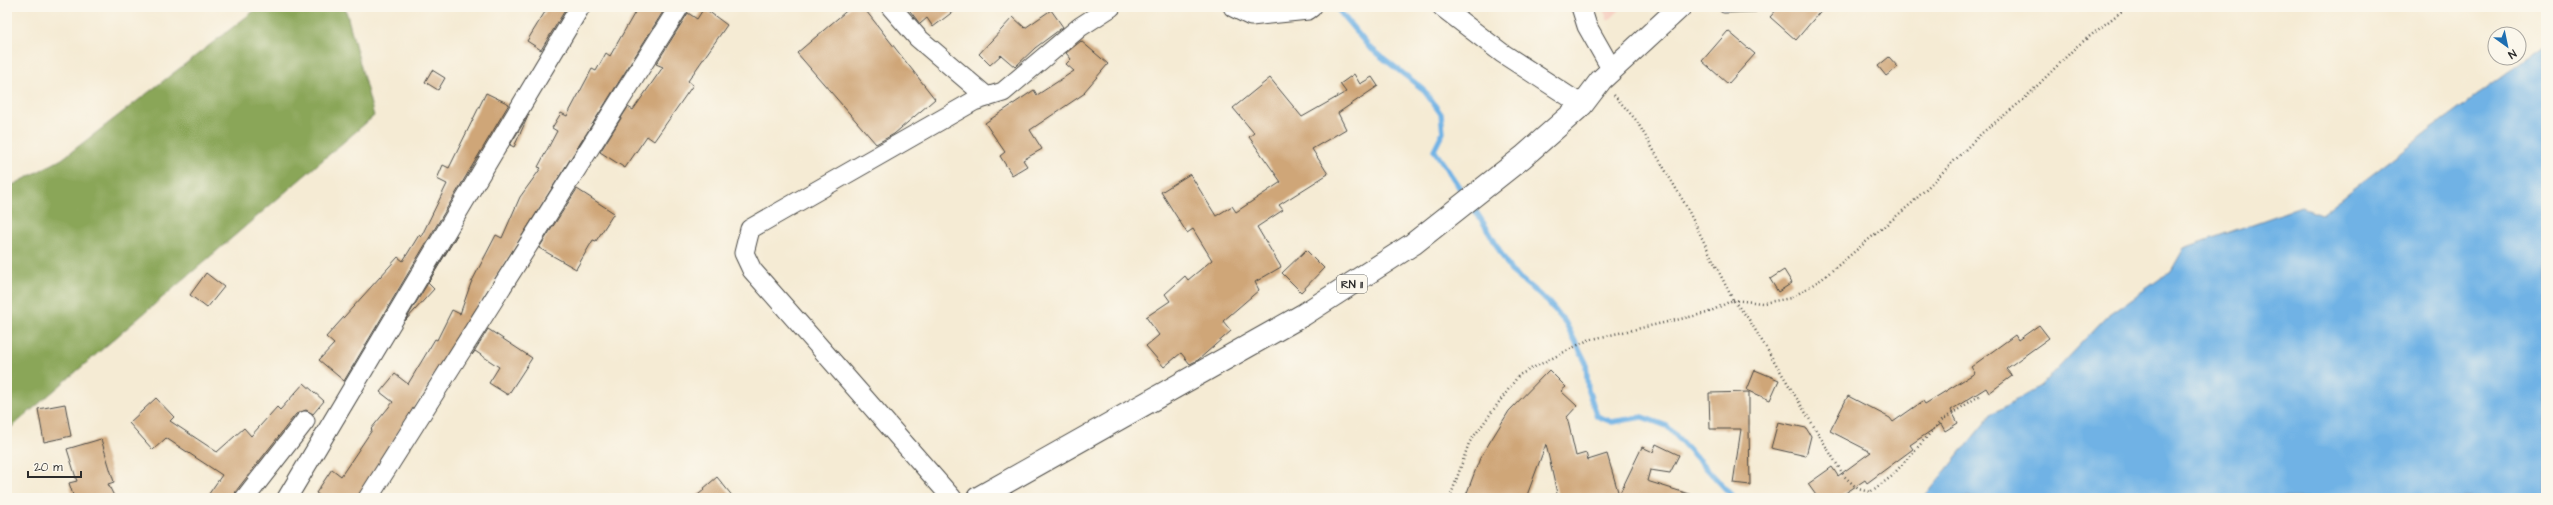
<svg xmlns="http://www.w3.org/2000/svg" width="2553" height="505" font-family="'Architects Daughter',sans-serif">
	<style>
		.built { fill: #f6d2c4 }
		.forest { fill: #8aa659; stroke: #5a6842 }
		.water { fill: #70b2e5; stroke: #4e6e88 }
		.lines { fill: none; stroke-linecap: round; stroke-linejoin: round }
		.stream { stroke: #70b2e5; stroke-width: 5.5 }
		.building { fill: #cfa678 }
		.lane-casing { stroke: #494844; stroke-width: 11 }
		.street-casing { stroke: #494844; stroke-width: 21 }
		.primary-casing { stroke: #494844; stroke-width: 24 }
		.path { stroke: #494844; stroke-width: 2.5; stroke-dasharray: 1 3; stroke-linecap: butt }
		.lane { stroke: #fff; stroke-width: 9 }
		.street { stroke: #fff; stroke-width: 19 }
		.primary { stroke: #fff; stroke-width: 22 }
		.labels { text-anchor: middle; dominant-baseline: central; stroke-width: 3; stroke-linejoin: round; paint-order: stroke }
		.shield { fill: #fbf7ec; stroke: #696865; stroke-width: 1 }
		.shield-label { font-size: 11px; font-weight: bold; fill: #2b2b2b }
	</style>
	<rect width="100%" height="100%" fill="#fbf7ec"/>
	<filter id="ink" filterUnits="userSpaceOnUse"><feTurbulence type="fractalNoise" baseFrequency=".025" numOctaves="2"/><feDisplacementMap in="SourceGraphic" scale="8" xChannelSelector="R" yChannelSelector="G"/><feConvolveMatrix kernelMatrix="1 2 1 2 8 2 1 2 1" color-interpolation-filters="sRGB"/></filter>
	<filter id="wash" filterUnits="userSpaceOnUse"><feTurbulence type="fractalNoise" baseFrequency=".012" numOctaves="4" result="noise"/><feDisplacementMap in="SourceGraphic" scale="16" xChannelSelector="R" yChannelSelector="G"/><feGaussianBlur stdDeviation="0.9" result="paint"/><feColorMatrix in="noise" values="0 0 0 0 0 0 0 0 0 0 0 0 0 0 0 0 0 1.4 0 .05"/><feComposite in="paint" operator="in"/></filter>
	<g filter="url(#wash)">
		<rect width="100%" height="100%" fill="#f5ebd4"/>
		<path class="built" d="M 1602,7 L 1623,7 L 1608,21 Z"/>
		<path class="forest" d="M 259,7 L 345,7 L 374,116 L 7,431 L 7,188 L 62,159 Z"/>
		<path class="water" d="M 2546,45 L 2546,498 L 1923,498 L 1992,414 L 2040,386 L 2106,317 L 2171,271 L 2184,248 L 2301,207 L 2321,214 L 2414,142 Z"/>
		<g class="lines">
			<path class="stream" d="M 1336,7 L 1369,47 L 1423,89 L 1441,114 L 1443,132 L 1434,150 L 1465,196
				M 1470,203 L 1488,230 L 1511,271 L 1548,302 L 1565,322 L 1586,363 L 1588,390 L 1597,416 L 1612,422 L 1642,417 L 1667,426 L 1734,498"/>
		</g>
		<g id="blocks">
			<path class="building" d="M 548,7 L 567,7 L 541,50 L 527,41 Z
				M 638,7 L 666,7 L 357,498 L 323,498 L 316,493 L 332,469 L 341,476 L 372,430 L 371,429 L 393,402 L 380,392 L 395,374 L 408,384 L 435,339 L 437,340 L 452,310 L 460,314 L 471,283 L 496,235 L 502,238 L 520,197 L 541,168 L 538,167 L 557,131 L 552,128 L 561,113 L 567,116 L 592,69 L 596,71 L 606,53 L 610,56 Z
				M 851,7 L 863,7 L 935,99 L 894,134 L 876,144 L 797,53 Z
				M 907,7 L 959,7 L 933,27 L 927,18 L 920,24 Z
				M 1779,7 L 1824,7 L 1796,40 L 1770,17 Z
				M 704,8 L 727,25 L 688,81 L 693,85 L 654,141 L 647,136 L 625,168 L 600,152 L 628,107 L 633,110 L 663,67 L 656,64 L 688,13 L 697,19 Z
				M 1051,10 L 1063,27 L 1035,48 L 1015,67 L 1001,55 L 990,65 L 979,54 L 1013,17 L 1025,28 Z
				M 1728,31 L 1755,54 L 1728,84 L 1702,61 Z
				M 1081,41 L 1108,64 L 1084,92 L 1085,93 L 1030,130 L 1042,149 L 1023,160 L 1027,166 L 1012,175 L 1000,156 L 1005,152 L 985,123 L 1034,90 L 1037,95 L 1074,71 L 1066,64 L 1071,59 L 1066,53 Z
				M 1889,57 L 1898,67 L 1886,76 L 1878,66 Z
				M 432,70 L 445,78 L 438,90 L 425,82 Z
				M 1354,74 L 1360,84 L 1372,77 L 1378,86 L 1338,113 L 1346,129 L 1312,149 L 1328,174 L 1279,205 L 1283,210 L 1257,227 L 1281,267 L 1255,282 L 1259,290 L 1223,321 L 1231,331 L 1198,360 L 1190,364 L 1181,353 L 1164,367 L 1146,346 L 1159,335 L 1146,317 L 1170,301 L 1165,294 L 1185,276 L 1188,280 L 1212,260 L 1193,229 L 1187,233 L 1161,192 L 1190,174 L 1216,216 L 1232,206 L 1236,212 L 1281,182 L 1249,137 L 1254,133 L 1233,108 L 1270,78 L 1302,117 L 1346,92 L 1340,84 Z
				M 486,93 L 509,104 L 344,381 L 319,360 L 334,344 L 326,337 L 398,257 L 403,261 L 419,235 L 421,237 L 447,184 L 437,179 L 443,165 L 449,168 Z
				M 529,114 L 514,147 L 510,145 Z
				M 577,189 L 614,213 L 596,241 L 593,240 L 576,269 L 539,248 Z
				M 457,235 L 428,283 L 434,289 L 405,321 Z
				M 1306,250 L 1324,268 L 1301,292 L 1282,273 Z
				M 1784,270 L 1792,283 L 1778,292 L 1770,279 Z
				M 206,273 L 224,287 L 207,308 L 190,295 Z
				M 2039,325 L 2049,338 L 2006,369 L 2012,376 L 1989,393 L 1986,388 L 1951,410 L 1958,423 L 1945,431 L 1941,424 L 1910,445 L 1913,449 L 1867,483 L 1865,480 L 1838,498 L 1818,498 L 1808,484 L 1832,467 L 1838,476 L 1871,452 L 1830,431 L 1848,396 L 1890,418 L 1893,422 L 1923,401 L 1925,404 L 1975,373 L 1971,367 L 2015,335 L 2018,340 Z
				M 488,329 L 532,358 L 508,395 L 489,383 L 499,367 L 475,351 L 472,355 Z
				M 1549,370 L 1566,387 L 1561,391 L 1577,406 L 1567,417 L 1576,456 L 1586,453 L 1588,460 L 1607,454 L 1619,495 L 1642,447 L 1653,452 L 1656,444 L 1679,455 L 1670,473 L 1650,470 L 1647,481 L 1692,495 L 1691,498 L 1558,498 L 1546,444 L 1526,498 L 1465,498 L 1480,458 L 1509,411 Z
				M 1755,370 L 1779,380 L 1770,400 L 1747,390 Z
				M 304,383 L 324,401 L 313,414 L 306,410 L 296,414 L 236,491 L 234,498 L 206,498 L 222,475 L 166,438 L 153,450 L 129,423 L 156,398 L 174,417 L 170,421 L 217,452 L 244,428 L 251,436 L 277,407 L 280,410 Z
				M 1749,392 L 1749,428 L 1750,485 L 1733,483 L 1741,429 L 1710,429 L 1709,393 Z
				M 65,404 L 71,436 L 44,442 L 38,409 Z
				M 1778,422 L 1806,428 L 1811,436 L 1806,456 L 1771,448 Z
				M 101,439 L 114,482 L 108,484 L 115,498 L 74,498 L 69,483 L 77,481 L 67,449 Z
				M 717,477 L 734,498 L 694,498 L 704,490 L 703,489 Z"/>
		</g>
	</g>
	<g filter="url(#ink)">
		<use href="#blocks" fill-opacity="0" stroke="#494844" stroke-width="1"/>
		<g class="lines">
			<defs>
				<path id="lane" d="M 1724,8 L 1755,7"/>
				<path id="street" d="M 891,7 L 918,38 L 987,97
					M 1233,7 L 1251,16 L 1308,10 L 1312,7
					M 1442,7 L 1502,53 L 1582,105
					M 1581,7 L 1587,26 L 1612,70
					M 245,498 L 305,421
					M 287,498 L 580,7
					M 368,498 L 679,7
					M 952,498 L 752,270 L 744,253 L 750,229 L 974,101 L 1003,92 L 1080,27 L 1111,7"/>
				<path id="primary" d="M 978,498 L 1303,315 L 1413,244 L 1523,157 L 1582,105 L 1601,80 L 1680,7"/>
			</defs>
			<use href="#lane" class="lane-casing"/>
			<use href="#street" class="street-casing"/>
			<use href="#primary" class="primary-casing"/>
			<path class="path" d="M 1733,300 L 1763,303 L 1791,298 L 1822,279 L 1912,203 L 1982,133 L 2023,100 L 2076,47 L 2127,7
				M 1734,301 L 1748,318 L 1844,476 L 1858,489 L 1870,492 L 1891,477 L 1942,420 L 1979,396
				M 1450,498 L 1469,443 L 1519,375 L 1588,340 L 1707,313 L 1733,300 L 1685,204 L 1636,120 L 1614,95"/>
			<use href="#lane" class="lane"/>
			<use href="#street" class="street"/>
			<use href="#primary" class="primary"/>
		</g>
	</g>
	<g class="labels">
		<rect class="shield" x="1337" y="275" width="30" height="18" rx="3"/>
		<g class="shield-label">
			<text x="1352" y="284">RN 11</text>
		</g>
	</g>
	<rect width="2553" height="505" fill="none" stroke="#fbf7ec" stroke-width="24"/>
	<g transform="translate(2507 46) rotate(147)"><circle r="19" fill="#fbf7ec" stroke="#a8a59f"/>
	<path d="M0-3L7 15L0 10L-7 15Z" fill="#1f6fb2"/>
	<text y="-6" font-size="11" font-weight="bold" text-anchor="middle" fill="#2b2b2b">N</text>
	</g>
	<path d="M28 471v6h53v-6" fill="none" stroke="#2b2b2b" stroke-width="2"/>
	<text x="34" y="471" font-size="12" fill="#2b2b2b" stroke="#fbf7ec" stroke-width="3" paint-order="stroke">20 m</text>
</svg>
